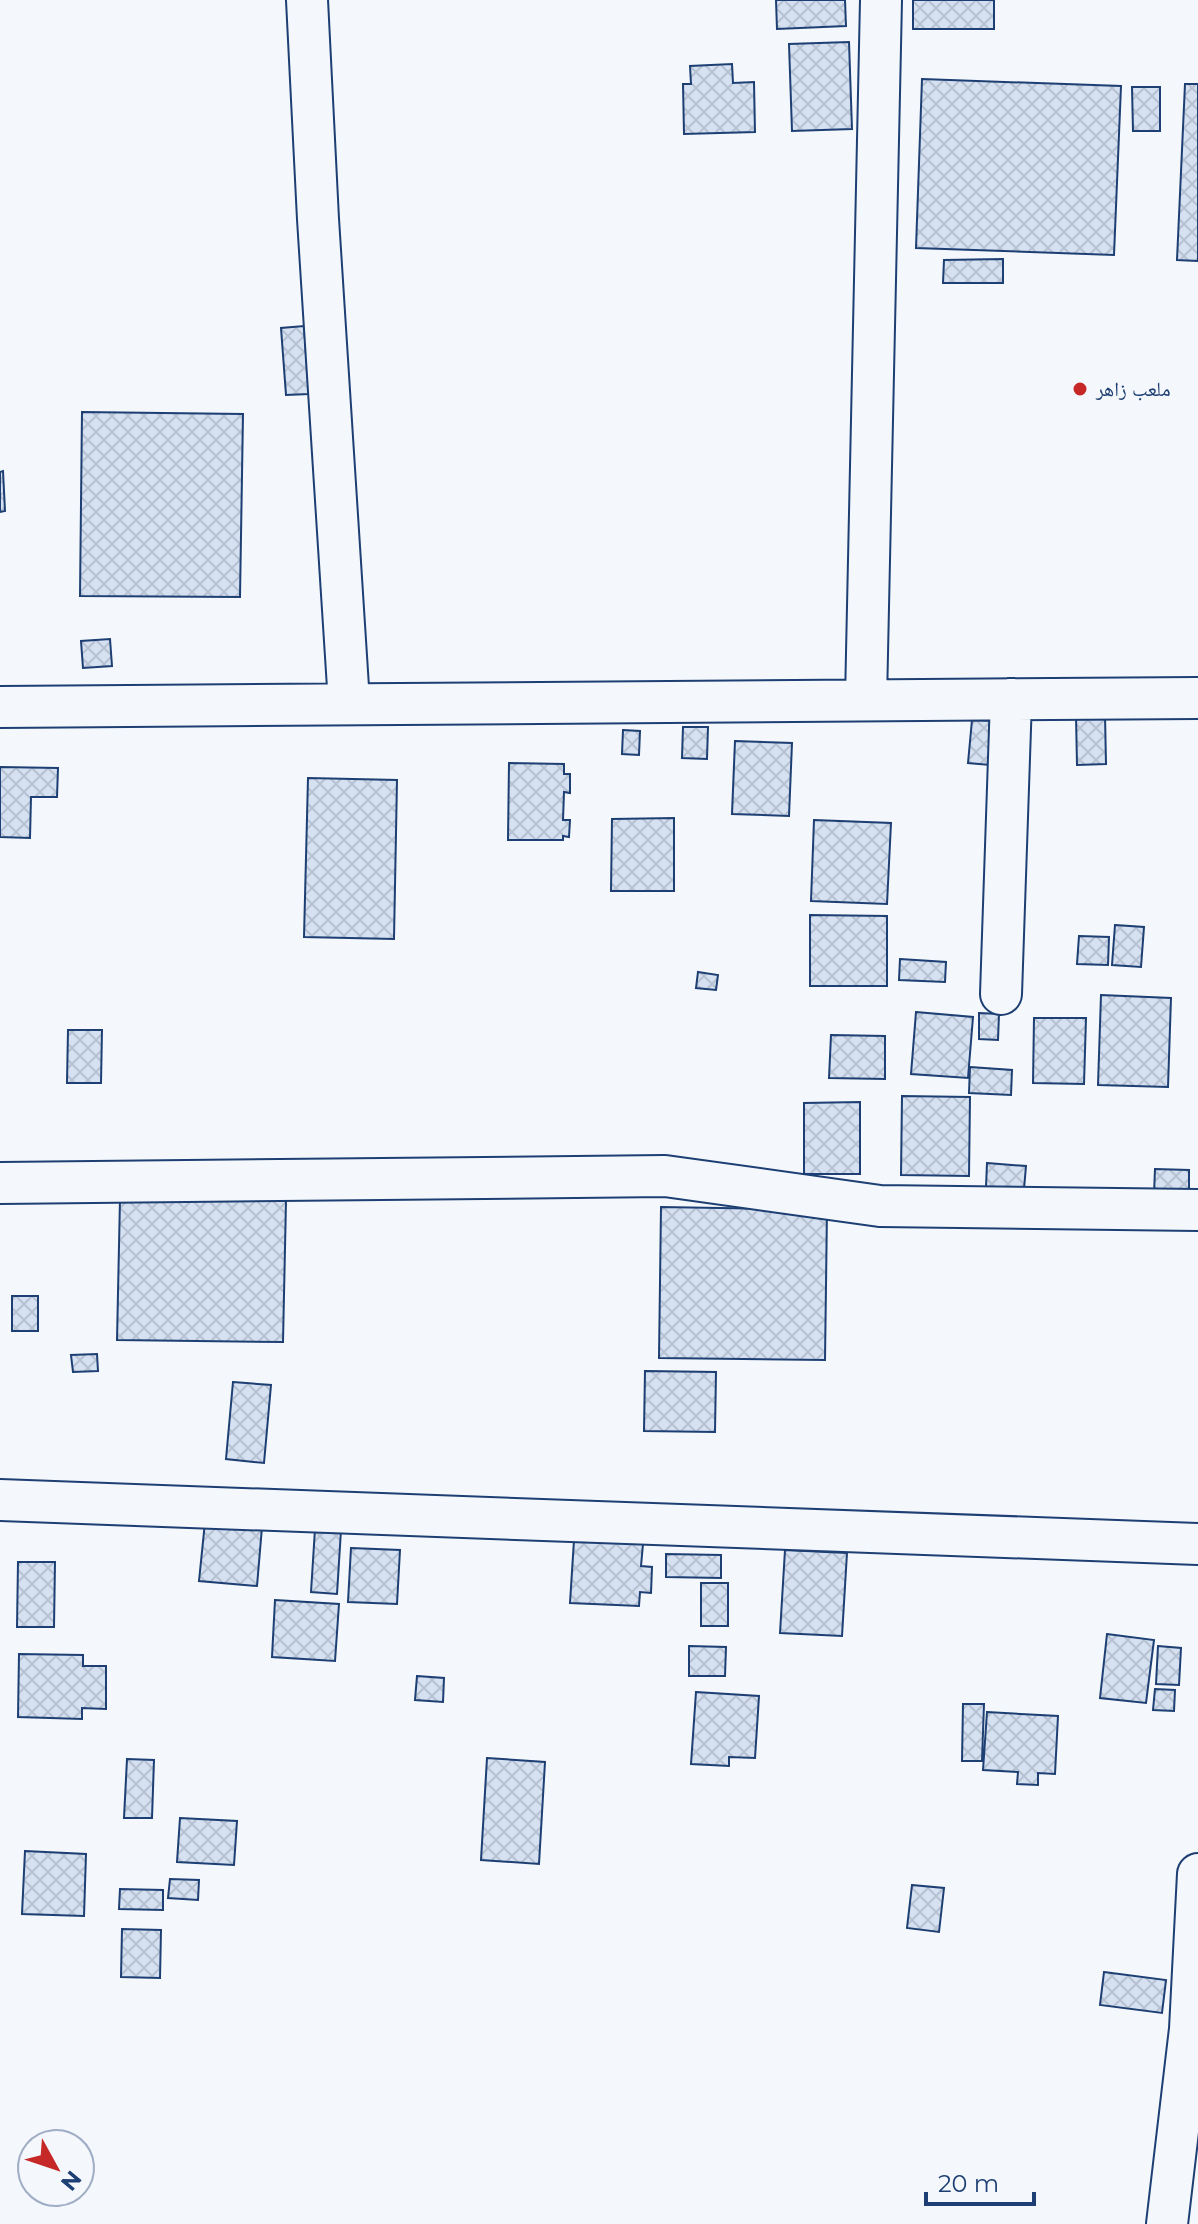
<svg xmlns="http://www.w3.org/2000/svg" width="1198" height="2224" font-family="Montserrat,'Noto Naskh Arabic',sans-serif">
	<style>
		.building { fill: url(#building-cross-hatch); stroke: #1d3f73; stroke-width: 2 }
		.lines { fill: none; stroke-linecap: round; stroke-linejoin: round }
		.minor-casing { stroke: #1d3f73; stroke-width: 44 }
		.minor { stroke: #f4f7fb; stroke-width: 40 }
		.poi-dot { fill: #c62828; stroke: #f4f7fb; stroke-width: 3 }
		.labels { text-anchor: middle; dominant-baseline: central; stroke-width: 6; stroke-linejoin: round; paint-order: stroke }
		.poi-label { font-size: 20px; fill: #1d3f73; stroke: #f4f7fb; text-anchor: start }
	</style>
	<defs>
		<pattern id="building-cross-hatch" width="8" height="8" patternUnits="userSpaceOnUse" patternTransform="scale(2)"><rect width="8" height="8" fill="#d5e0f0"/><path d="M0 0l8 8M0 8l8-8" fill="none" stroke="#b6c1d1"/></pattern>
	</defs>
	<rect width="100%" height="100%" fill="#f4f7fb"/>
	<path class="building" d="M 776,0 L 845,0 L 846,26 L 777,29 Z
		M 913,0 L 994,0 L 994,29 L 913,29 Z
		M 849,42 L 852,129 L 792,131 L 789,44 Z
		M 732,64 L 733,83 L 754,82 L 755,132 L 684,134 L 683,84 L 691,84 L 690,66 Z
		M 922,79 L 1121,86 L 1114,255 L 916,248 Z
		M 1185,84 L 1198,84 L 1198,261 L 1177,260 Z
		M 1132,87 L 1160,87 L 1160,131 L 1133,131 Z
		M 1003,259 L 1003,283 L 943,283 L 944,260 Z
		M 304,326 L 309,394 L 286,395 L 281,328 Z
		M 82,412 L 243,414 L 240,597 L 80,596 Z
		M 3,471 L 5,511 L 0,512 L 0,472 Z
		M 110,639 L 112,666 L 83,668 L 81,641 Z
		M 1105,715 L 1106,764 L 1077,765 L 1076,716 Z
		M 972,720 L 994,721 L 990,765 L 968,763 Z
		M 683,727 L 708,727 L 707,759 L 682,758 Z
		M 623,730 L 640,731 L 639,755 L 622,754 Z
		M 735,741 L 792,743 L 789,816 L 732,814 Z
		M 509,763 L 564,764 L 564,774 L 570,774 L 570,793 L 564,792 L 563,820 L 570,820 L 569,837 L 563,836 L 563,840 L 508,840 Z
		M 0,767 L 58,768 L 57,797 L 31,797 L 30,838 L 0,837 Z
		M 308,778 L 397,780 L 394,939 L 304,937 Z
		M 674,818 L 674,891 L 611,891 L 612,819 Z
		M 814,820 L 891,823 L 887,904 L 811,901 Z
		M 810,915 L 887,916 L 887,986 L 810,986 Z
		M 1115,925 L 1144,927 L 1141,967 L 1112,965 Z
		M 1079,936 L 1109,937 L 1108,965 L 1077,964 Z
		M 900,959 L 946,962 L 945,982 L 899,980 Z
		M 698,972 L 718,975 L 716,990 L 696,988 Z
		M 1101,995 L 1171,998 L 1168,1087 L 1098,1085 Z
		M 916,1012 L 973,1017 L 968,1078 L 911,1074 Z
		M 979,1013 L 999,1014 L 998,1040 L 979,1039 Z
		M 1034,1018 L 1086,1018 L 1084,1084 L 1033,1083 Z
		M 68,1030 L 102,1030 L 101,1083 L 67,1083 Z
		M 831,1035 L 885,1036 L 885,1079 L 829,1078 Z
		M 970,1067 L 1012,1070 L 1011,1095 L 969,1093 Z
		M 902,1096 L 970,1097 L 969,1176 L 901,1175 Z
		M 860,1102 L 860,1174 L 804,1174 L 804,1103 Z
		M 987,1163 L 1026,1166 L 1024,1189 L 986,1187 Z
		M 1155,1169 L 1189,1170 L 1189,1194 L 1154,1194 Z
		M 120,1199 L 286,1201 L 283,1342 L 117,1340 Z
		M 661,1207 L 827,1210 L 825,1360 L 659,1358 Z
		M 12,1296 L 38,1296 L 38,1331 L 12,1331 Z
		M 97,1354 L 98,1371 L 73,1372 L 71,1355 Z
		M 645,1371 L 716,1372 L 715,1432 L 644,1431 Z
		M 233,1382 L 271,1385 L 264,1463 L 226,1459 Z
		M 205,1522 L 262,1527 L 257,1586 L 199,1581 Z
		M 315,1529 L 341,1530 L 337,1594 L 311,1592 Z
		M 574,1540 L 643,1544 L 641,1566 L 652,1567 L 651,1593 L 640,1592 L 639,1606 L 570,1603 Z
		M 351,1548 L 400,1550 L 397,1604 L 348,1602 Z
		M 785,1550 L 847,1553 L 842,1636 L 780,1633 Z
		M 666,1554 L 721,1555 L 721,1578 L 666,1577 Z
		M 18,1562 L 55,1562 L 54,1627 L 17,1627 Z
		M 701,1583 L 728,1583 L 728,1626 L 701,1626 Z
		M 275,1600 L 339,1604 L 335,1661 L 272,1657 Z
		M 1107,1634 L 1154,1640 L 1146,1703 L 1100,1698 Z
		M 689,1646 L 726,1647 L 725,1676 L 689,1676 Z
		M 1158,1646 L 1181,1648 L 1179,1685 L 1156,1684 Z
		M 19,1654 L 83,1655 L 83,1666 L 106,1666 L 106,1709 L 82,1708 L 82,1719 L 18,1717 Z
		M 417,1676 L 444,1678 L 443,1702 L 415,1700 Z
		M 1155,1689 L 1175,1690 L 1174,1711 L 1153,1710 Z
		M 696,1692 L 759,1696 L 755,1758 L 729,1757 L 729,1766 L 691,1764 Z
		M 963,1704 L 984,1704 L 982,1761 L 962,1761 Z
		M 987,1712 L 1058,1716 L 1055,1774 L 1038,1773 L 1038,1785 L 1017,1784 L 1018,1772 L 983,1770 Z
		M 487,1758 L 545,1762 L 539,1864 L 481,1860 Z
		M 127,1759 L 154,1760 L 152,1818 L 124,1818 Z
		M 180,1818 L 237,1821 L 234,1865 L 177,1862 Z
		M 25,1851 L 86,1854 L 84,1916 L 22,1914 Z
		M 170,1879 L 199,1880 L 198,1900 L 168,1898 Z
		M 912,1885 L 944,1888 L 939,1932 L 907,1928 Z
		M 120,1889 L 163,1890 L 163,1910 L 119,1909 Z
		M 122,1929 L 161,1930 L 160,1978 L 121,1977 Z
		M 1104,1972 L 1166,1980 L 1162,2013 L 1100,2005 Z"/>
	<g class="lines">
		<defs>
			<path id="minor" d="M 307,0 L 318,219 L 349,703
				M 866,700 L 881,0
				M 0,707 L 1198,698
				M 1001,994 L 1011,699
				M 0,1183 L 665,1176 L 880,1206 L 1198,1210
				M 0,1500 L 1198,1544
				M 1167,2224 L 1190,2029 L 1198,1874"/>
		</defs>
		<use href="#minor" class="minor-casing"/>
		<use href="#minor" class="minor"/>
	</g>
	<circle class="poi-dot" cx="1080" cy="389" r="8"/>
	<g class="labels">
		<g class="poi-label">
			<text x="1096" y="389">ملعب زاهر</text>
		</g>
	</g>
	<g transform="translate(56 2168) rotate(130)"><circle r="38" fill="#f4f7fb" stroke="#9eadc5" stroke-width="2"/>
	<path d="M0-6L14 30L0 20L-14 30Z" fill="#c62828"/>
	<text y="-12" font-size="22" font-weight="bold" text-anchor="middle" fill="#1d3f73">N</text>
	</g>
	<path d="M926 2192v12h108v-12" fill="none" stroke="#1d3f73" stroke-width="4"/>
	<text x="938" y="2192" font-size="24" fill="#1d3f73" stroke="#f4f7fb" stroke-width="6" paint-order="stroke">20 m</text>
</svg>
